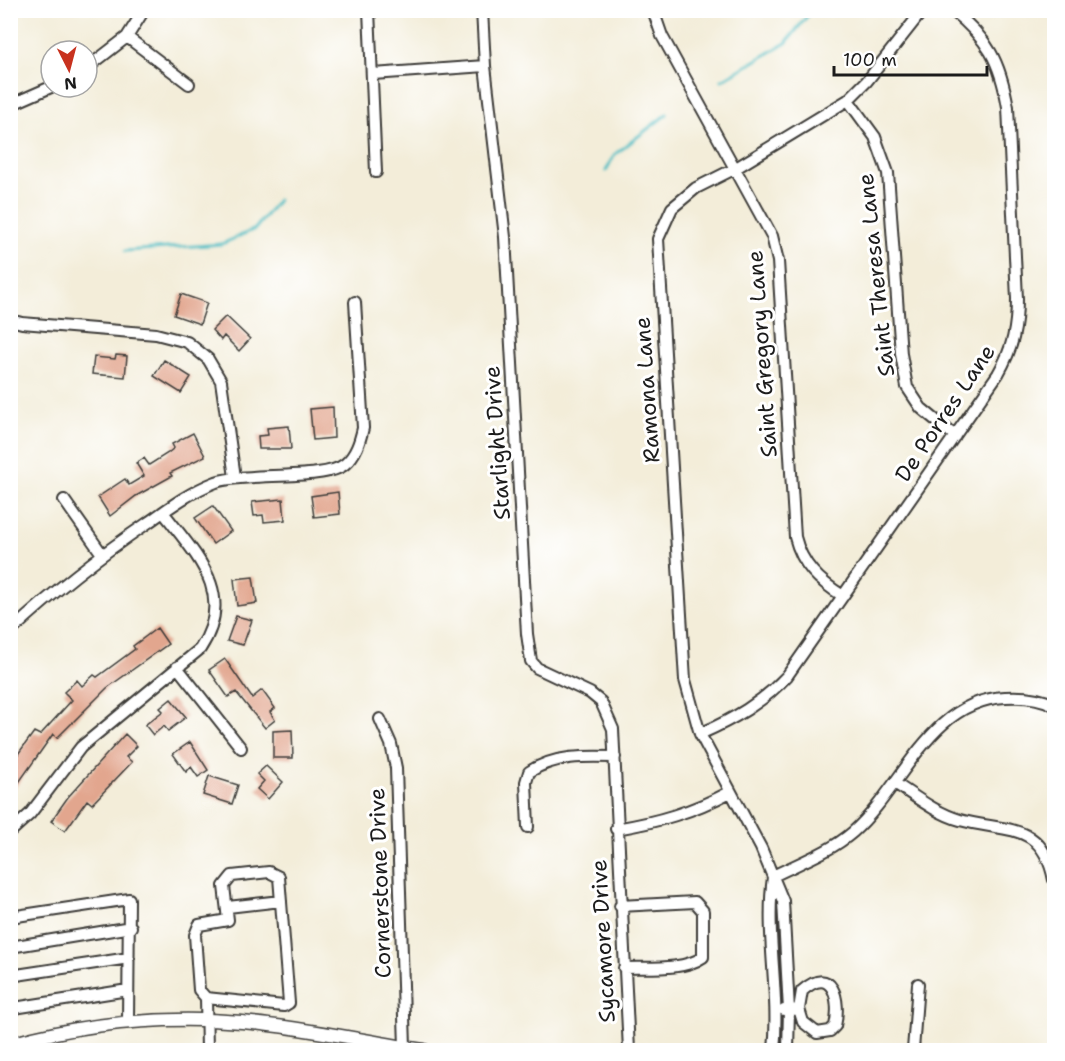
<svg xmlns="http://www.w3.org/2000/svg" width="1065" height="1061" font-family="'Shantell Sans',sans-serif">
	<style>
		.lines { fill: none; stroke-linecap: round; stroke-linejoin: round }
		.stream { stroke: #4fbec4; stroke-width: 3 }
		.building { fill: #e2a68e }
		.minor-casing { stroke: #3c3b38; stroke-width: 14 }
		.major-casing { stroke: #3c3b38; stroke-width: 15 }
		.minor { stroke: #fff; stroke-width: 10 }
		.major { stroke: #fff; stroke-width: 12 }
		.labels { text-anchor: middle; dominant-baseline: central; stroke-width: 6; stroke-linejoin: round; paint-order: stroke }
		.street-label { font-size: 22px; fill: #1c1c1c; stroke: #fff }
	</style>
	<rect width="100%" height="100%" fill="#fff"/>
	<filter id="ink" filterUnits="userSpaceOnUse"><feTurbulence type="fractalNoise" baseFrequency=".0167" numOctaves="2"/><feDisplacementMap in="SourceGraphic" scale="12" xChannelSelector="R" yChannelSelector="G"/><feConvolveMatrix kernelMatrix="1 2 1 2 8 2 1 2 1" color-interpolation-filters="sRGB"/></filter>
	<filter id="wash" filterUnits="userSpaceOnUse"><feTurbulence type="fractalNoise" baseFrequency=".008" numOctaves="4" result="noise"/><feDisplacementMap in="SourceGraphic" scale="24" xChannelSelector="R" yChannelSelector="G"/><feGaussianBlur stdDeviation="1.35" result="paint"/><feColorMatrix in="noise" values="0 0 0 0 0 0 0 0 0 0 0 0 0 0 0 0 0 1.4 0 .05"/><feComposite in="paint" operator="in"/></filter>
	<g filter="url(#wash)">
		<rect width="100%" height="100%" fill="#f3edd9"/>
		<g class="lines">
			<path class="stream" d="M 722,80 L 786,43 L 812,10
				M 606,171 L 614,155 L 667,114
				M 125,251 L 222,244 L 255,229 L 278,200"/>
		</g>
		<g id="blocks">
			<path class="building" d="M 181,294 L 207,303 L 200,324 L 174,315 Z
				M 226,316 L 250,339 L 239,351 L 224,336 L 221,340 L 212,330 Z
				M 116,355 L 127,356 L 125,377 L 92,374 L 94,357 L 115,359 Z
				M 164,360 L 191,377 L 181,393 L 154,376 Z
				M 333,407 L 334,438 L 313,440 L 310,409 Z
				M 289,426 L 291,449 L 259,449 L 258,436 L 268,435 L 267,428 Z
				M 193,433 L 205,456 L 170,473 L 172,476 L 136,496 L 110,516 L 98,497 L 125,479 L 129,485 L 144,476 L 136,463 L 144,458 L 149,465 L 168,453 L 174,448 L 172,444 Z
				M 338,492 L 340,514 L 314,517 L 311,496 Z
				M 283,499 L 285,520 L 264,522 L 263,515 L 254,516 L 252,502 Z
				M 213,506 L 231,531 L 213,544 L 195,518 Z
				M 253,577 L 257,603 L 237,606 L 234,579 Z
				M 236,616 L 252,620 L 243,645 L 227,641 Z
				M 157,628 L 168,644 L 107,688 L 57,738 L 53,734 L 10,795 L 10,765 L 34,732 L 40,735 L 72,700 L 64,692 L 77,680 L 82,686 L 94,675 L 97,677 L 135,649 L 133,646 Z
				M 225,659 L 252,698 L 262,690 L 275,708 L 270,712 L 275,720 L 265,728 L 236,692 L 228,697 L 209,670 Z
				M 171,699 L 186,717 L 168,731 L 164,726 L 153,735 L 145,725 L 163,711 L 160,708 Z
				M 292,730 L 293,758 L 273,758 L 273,731 Z
				M 125,734 L 137,746 L 126,757 L 132,762 L 92,804 L 87,800 L 65,831 L 51,821 L 68,797 Z
				M 190,742 L 208,770 L 198,777 L 191,767 L 186,772 L 173,754 Z
				M 266,766 L 283,782 L 268,799 L 257,789 L 264,781 L 257,774 Z
				M 209,776 L 238,785 L 232,804 L 203,795 Z"/>
		</g>
	</g>
	<g filter="url(#ink)">
		<use href="#blocks" fill-opacity="0" stroke="#3c3b38" stroke-width="1.5"/>
		<g class="lines">
			<defs>
				<path id="minor" d="M 369,10 L 376,172
					M 482,10 L 485,66 L 505,237 L 527,634 L 531,661 L 537,668 L 590,693 L 601,702 L 613,729 L 629,1050
					M 653,10 L 662,36 L 772,236 L 778,261 L 795,537 C 802,565 819,581 843,596
					M 127,37 L 189,84
					M 87,68 L 127,37 L 144,10
					M 373,74 L 485,66
					M 848,100 L 875,137 L 888,173 L 901,354 L 907,387 L 921,408 L 955,436
					M 10,105 L 51,87
					M 10,320 L 22,323 L 156,334 L 187,342 L 208,359 L 221,381 L 235,477
					M 64,500 L 102,554
					M 10,632 C 56,589 97,557 149,522 C 170,507 192,491 216,482 C 246,472 326,481 345,464 C 356,455 360,441 363,428 L 355,302
					M 177,667 L 241,748
					M 380,719 L 391,744 L 396,768 L 405,1047
					M 700,734 C 734,719 762,703 787,676 L 998,374 C 1013,348 1017,328 1017,299 L 1008,107 C 1000,61 988,39 952,10
					M 896,784 C 916,797 936,813 960,820 C 1008,833 1042,821 1054,880
					M 528,827 L 526,782 L 529,772 C 554,755 586,756 615,757
					M 616,829 C 657,822 693,812 730,792
					M 10,832 L 30,814 L 81,747 L 200,649 C 237,594 196,555 163,512
					M 773,876 C 799,863 830,852 853,832 C 903,788 929,701 1005,697 C 1022,696 1039,697 1054,705
					M 773,877 C 765,934 780,992 774,1050
					M 620,906 L 695,902 L 703,911 L 703,957 C 683,971 648,967 624,968
					M 228,907 L 281,901
					M 10,917 L 129,899 L 128,1022
					M 10,947 L 131,927
					M 10,976 L 129,958
					M 206,998 L 284,1006 L 289,1003 L 279,877 L 269,872 L 232,876 L 224,886 L 228,920 L 199,925 L 195,935 L 199,990 L 206,998 L 207,1050
					M 14,1008 L 128,990
					M 784,1010 L 799,1009 L 803,1022 L 817,1033 L 830,1031 L 835,1026 C 841,1001 833,963 802,991 L 799,1009
					M 788,1050 L 789,1010 L 783,901 L 761,848 L 700,734 L 685,680 L 658,239 L 672,208 L 696,188 L 736,168 L 848,100 L 867,81 L 923,10
					M 913,1050 L 918,984"/>
				<path id="major" d="M 10,1044 C 85,1023 165,1016 242,1022 C 303,1027 364,1041 424,1050"/>
			</defs>
			<use href="#minor" class="minor-casing"/>
			<use href="#major" class="major-casing"/>
			<use href="#minor" class="minor"/>
			<use href="#major" class="major"/>
		</g>
	</g>
	<g class="labels">
		<g class="street-label">
			<text transform="translate(876 275) rotate(-96)">Saint Theresa Lane</text>
			<text transform="translate(762 354) rotate(-94)">Saint Gregory Lane</text>
			<text transform="translate(647 390) rotate(-94)">Ramona Lane</text>
			<text transform="translate(945 413) rotate(-56)">De Porres Lane</text>
			<text transform="translate(497 443) rotate(-94)">Starlight Drive</text>
			<text transform="translate(380 883) rotate(-92)">Cornerstone Drive</text>
			<text transform="translate(603 941) rotate(-93)">Sycamore Drive</text>
		</g>
	</g>
	<rect width="1065" height="1061" fill="none" stroke="#fff" stroke-width="36"/>
	<g transform="translate(69 69) rotate(174)"><circle r="28" fill="#ffffff" stroke="#a4a4a4" stroke-width="1.5"/>
	<path d="M0-4.5L10 22L0 15L-10 22Z" fill="#c8321e"/>
	<text y="-9" font-size="16" font-weight="bold" text-anchor="middle" fill="#1c1c1c">N</text>
	</g>
	<path d="M834 66v9h153v-9" fill="none" stroke="#1c1c1c" stroke-width="3"/>
	<text x="843" y="66" font-size="18" fill="#1c1c1c" stroke="#ffffff" stroke-width="4.5" paint-order="stroke">100 m</text>
</svg>
